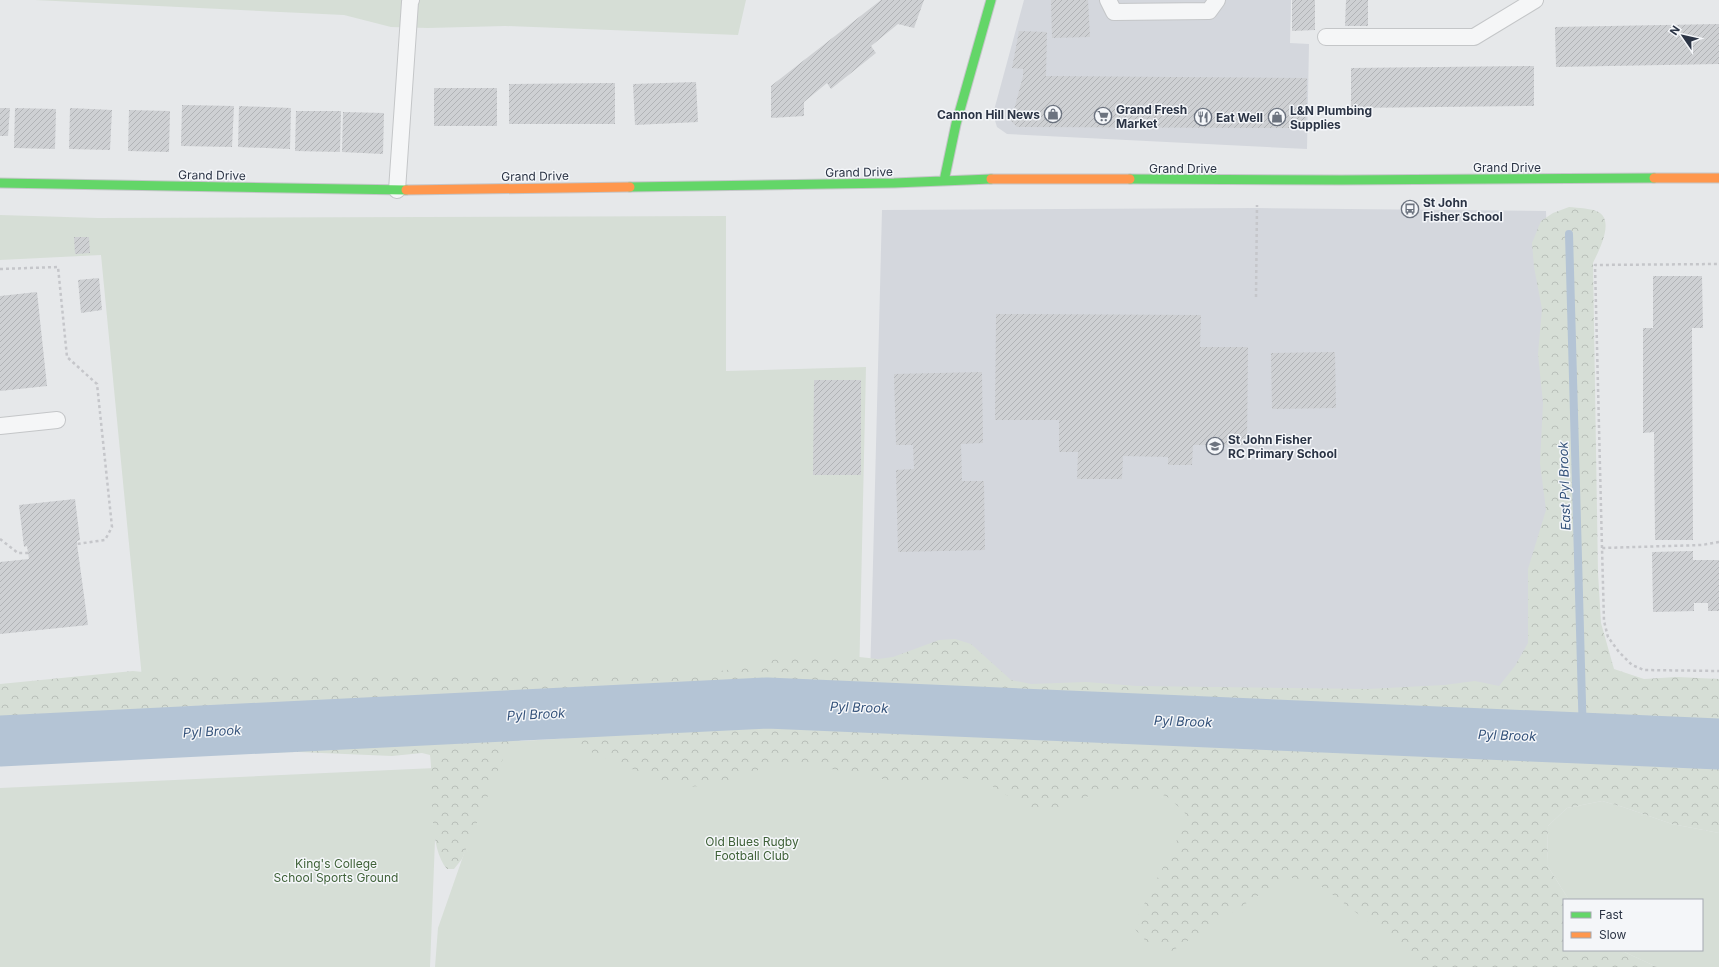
<svg xmlns="http://www.w3.org/2000/svg" width="1719" height="967" font-family="Inter,sans-serif">
	<style>
		.built { fill: #d4d7dd }
		.green { fill: #d6ded6 }
		.forest { fill: url(#forest-crowns) }
		.lines { fill: none; stroke-linecap: round; stroke-linejoin: round }
		.stream { stroke: #b4c4d5; stroke-width: 8 }
		.river { stroke: #b4c4d5; stroke-width: 51 }
		.building { fill: url(#building-hatch) }
		.lane-casing { stroke: #c4c6c8; stroke-width: 18 }
		.fast-casing { stroke: #c4c6c8; stroke-width: 11 }
		.slow-casing { stroke: #c4c6c8; stroke-width: 11 }
		.path { stroke: #c5c6ca; stroke-width: 2.5; stroke-dasharray: 3 3; stroke-linecap: butt }
		.lane { stroke: #f5f6f7; stroke-width: 16 }
		.fast { stroke: #63d668; stroke-width: 9 }
		.slow { stroke: #ff974d; stroke-width: 9 }
		.labels { text-anchor: middle; dominant-baseline: central; stroke-width: 3; stroke-linejoin: round; paint-order: stroke }
		.poi-label { font-size: 12px; font-weight: bold; fill: #2b3445; stroke: #f4f6f9; text-anchor: start }
		.street-label { font-size: 12px; fill: #2b3445; stroke: #f4f6f9 }
		.park-label { font-size: 12px; fill: #3f6138; stroke: #f4f6f9 }
		.water-label { font-size: 13px; font-style: italic; fill: #34527a; stroke: #f4f6f9 }
	</style>
	<defs>
		<pattern id="forest-crowns" width="20" height="18" patternUnits="userSpaceOnUse"><rect width="20" height="18" fill="#d6ded6"/><path d="M2 6a3 3 0 1 1 6 0M12 15a3 3 0 1 1 6 0" fill="none" stroke="#b8bfb9"/></pattern>
		<pattern id="building-hatch" width="6" height="6" patternUnits="userSpaceOnUse"><rect width="6" height="6" fill="#ced0d3"/><path d="M-1 1l2-2M0 6l6-6M5 7l2-2" fill="none" stroke="#b1b3b6"/></pattern>
	</defs>
	<rect width="100%" height="100%" fill="#e6e8ea"/>
	<path class="built" d="M 1024,0 L 1291,0 L 1290,43 L 1309,44 L 1307,149 L 1007,134 L 997,127 L 993,114 Z
		M 1257,208 L 1546,211 L 1562,703 L 870,681 L 882,210 Z"/>
	<path class="green" d="M 35,0 L 746,0 L 738,35 L 505,26 L 428,28 L 391,27 L 344,15 Z
		M 0,215 L 98,218 L 726,216 L 726,371 L 866,367 L 859,681 L 142,678 L 101,255 L 0,260 Z
		M 765,727 L 1129,765 L 1552,967 L 435,967 L 438,928 L 503,742 Z
		M 435,768 L 435,840 L 430,967 L 0,967 L 0,788 Z
		M 1602,801 L 1623,807 L 1672,824 L 1719,833 L 1719,967 L 1657,967 L 1620,950 L 1702,950 L 1702,900 L 1569,900 L 1547,865 L 1548,826 L 1567,808 Z"/>
	<path class="forest" d="M 1569,207 C 1578,208 1592,208 1600,213 C 1614,223 1598,252 1593,263 L 1598,573 L 1601,623 L 1614,669 L 1644,679 L 1677,677 L 1719,679 L 1719,833 L 1672,824 L 1623,807 L 1602,801 L 1567,808 L 1548,826 L 1547,865 L 1569,900 L 1564,900 L 1564,950 L 1620,950 L 1657,967 L 1429,967 L 1314,881 L 1291,878 L 1270,888 L 1172,951 C 1153,948 1147,944 1135,929 L 1139,914 L 1182,830 L 1185,813 L 1169,798 L 1153,790 L 1131,789 L 1085,797 L 1065,808 L 1042,812 L 1016,801 L 989,784 L 963,778 L 908,784 L 796,762 L 765,767 L 728,783 L 689,787 L 654,778 L 593,753 L 543,728 L 519,741 L 505,754 L 462,859 L 454,869 L 447,869 C 427,846 434,785 430,755 L 422,753 L 392,756 L 298,752 L 61,758 L 0,762 L 0,684 L 133,671 L 182,676 L 660,677 L 704,674 L 749,666 L 793,655 L 828,658 L 850,656 L 878,659 L 893,657 L 939,640 L 955,639 L 971,644 L 1011,680 L 1031,684 L 1086,682 L 1137,686 L 1368,689 L 1444,685 L 1475,681 L 1499,686 L 1515,666 L 1528,643 L 1528,569 L 1546,510 L 1540,463 L 1543,403 L 1538,354 L 1542,309 L 1534,267 L 1532,243 L 1541,221 L 1553,213 Z"/>
	<g class="lines">
		<path class="stream" d="M 1569,234 L 1583,738"/>
		<path class="river" d="M 0,741 L 767,703 L 1719,744"/>
	</g>
	<path class="building" d="M 881,0 L 924,0 L 914,28 L 898,24 L 871,46 L 876,53 L 831,89 L 827,83 L 804,102 L 804,116 L 771,118 L 771,86 Z
		M 1051,0 L 1088,0 L 1090,37 L 1052,38 Z
		M 1292,0 L 1315,0 L 1315,30 L 1292,31 Z
		M 1346,0 L 1368,0 L 1368,26 L 1345,26 Z
		M 1719,24 L 1719,64 L 1556,67 L 1555,27 Z
		M 1019,31 L 1047,32 L 1046,76 L 1307,78 L 1306,128 L 1017,127 L 1011,121 L 1023,76 L 1023,69 L 1012,68 Z
		M 1534,66 L 1534,106 L 1351,108 L 1351,68 Z
		M 696,82 L 698,122 L 635,125 L 633,84 Z
		M 615,83 L 615,124 L 509,124 L 509,84 Z
		M 434,88 L 497,88 L 497,126 L 434,126 Z
		M 182,105 L 234,106 L 232,147 L 181,146 Z
		M 239,106 L 291,108 L 290,149 L 238,147 Z
		M 0,108 L 10,108 L 8,136 L 0,136 Z
		M 15,108 L 56,109 L 55,149 L 14,148 Z
		M 70,108 L 112,110 L 110,150 L 69,149 Z
		M 129,110 L 170,111 L 169,152 L 128,151 Z
		M 296,111 L 341,111 L 340,152 L 295,151 Z
		M 343,112 L 384,113 L 383,154 L 342,152 Z
		M 74,237 L 89,237 L 90,253 L 75,254 Z
		M 1653,276 L 1702,276 L 1703,328 L 1692,328 L 1693,540 L 1655,540 L 1654,432 L 1643,433 L 1643,328 L 1653,328 Z
		M 99,278 L 102,310 L 81,313 L 78,280 Z
		M 37,292 L 47,386 L 0,391 L 0,296 Z
		M 996,314 L 1201,315 L 1200,347 L 1248,347 L 1247,445 L 1193,445 L 1192,465 L 1168,465 L 1168,457 L 1123,456 L 1122,479 L 1077,479 L 1078,452 L 1059,452 L 1059,420 L 995,420 Z
		M 1335,352 L 1336,408 L 1272,409 L 1271,353 Z
		M 982,372 L 983,443 L 961,444 L 962,481 L 984,481 L 985,550 L 898,552 L 896,470 L 914,469 L 913,445 L 896,445 L 894,374 Z
		M 814,380 L 861,380 L 861,475 L 813,475 Z
		M 75,499 L 80,540 L 77,541 L 77,544 L 88,625 L 0,634 L 0,562 L 29,559 L 27,546 L 24,547 L 19,505 Z
		M 1693,551 L 1693,560 L 1719,560 L 1719,611 L 1708,611 L 1708,603 L 1694,603 L 1694,611 L 1653,612 L 1652,552 Z"/>
	<g class="lines">
		<defs>
			<path id="lane" d="M 1108,0 L 1114,12 L 1209,11 L 1217,0
				M 1326,37 L 1474,37 L 1535,0
				M 397,190 L 410,2 L 411,0
				M 0,426 L 57,420"/>
			<path id="fast" d="M 1130,179 L 1341,180 L 1654,178
				M 944,181 L 956,124 L 991,0
				M 0,183 L 406,190
				M 630,187 L 894,183 L 991,179"/>
			<path id="slow" d="M 1654,178 L 1719,178
				M 991,179 L 1130,179
				M 406,190 L 630,187"/>
		</defs>
		<use href="#lane" class="lane-casing"/>
		<use href="#fast" class="fast-casing"/>
		<use href="#slow" class="slow-casing"/>
		<path class="path" d="M 0,269 L 58,267 L 67,357 L 97,384 L 112,527 L 105,540 L 77,544
			M 1256,297 L 1257,205
			M 0,539 L 18,553 L 28,553
			M 1719,542 L 1702,545 L 1602,548 L 1604,621 L 1608,637 L 1619,652 L 1632,665 L 1644,670 L 1719,671
			M 1602,548 L 1595,265 L 1719,264"/>
		<use href="#lane" class="lane"/>
		<use href="#fast" class="fast"/>
		<use href="#slow" class="slow"/>
	</g>
	<defs>
		<symbol id="shop-ring" viewBox="-11 -11 22 22"><circle r="9.5" fill="#f4f6f9" stroke="#6c737f" stroke-width="1.5"/><path d="M-5-2.5h2.3a2.7 3.5 0 0 1 5.4 0H5L5.5 6h-11ZM-1.5-2.5h3a1.5 2.3 0 0 0-3 0Z" fill="#6c737f"/></symbol>
		<symbol id="supermarket-ring" viewBox="-11 -11 22 22"><circle r="9.5" fill="#f4f6f9" stroke="#6c737f" stroke-width="1.5"/><path d="M-6-5.5h2.5l.6 2H6L4.5 2H-2.5L-4.4-4H-6ZM-1.5 3.2a1.3 1.3 0 1 0 .1 0ZM3 3.2a1.3 1.3 0 1 0 .1 0Z" fill="#6c737f"/></symbol>
		<symbol id="restaurant-ring" viewBox="-11 -11 22 22"><circle r="9.5" fill="#f4f6f9" stroke="#6c737f" stroke-width="1.5"/><path d="M-5-6h1v4h1v-4h1v4h1v-4h1v5L-1.5 .5V6h-2V.5L-5-1ZM5-6V6H3V1.5H1.5Q1.5-4 5-6Z" fill="#6c737f"/></symbol>
		<symbol id="bus-ring" viewBox="-11 -11 22 22"><circle r="9.5" fill="#f4f6f9" stroke="#6c737f" stroke-width="1.5"/><path d="M-5-6H5V4H4V6H2V4H-2V6H-4V4H-5ZM-3.5-4V0h7V-4ZM-3.5 1.2v1.5H-2V1.2ZM2 1.2v1.5H3.5V1.2Z" fill="#6c737f"/></symbol>
		<symbol id="school-ring" viewBox="-11 -11 22 22"><circle r="9.5" fill="#f4f6f9" stroke="#6c737f" stroke-width="1.5"/><path d="M0-5L7-2L0 1L-7-2ZM-4 1L0 2.5L4 1V4Q0 6-4 4Z" fill="#6c737f"/></symbol>
	</defs>
	<g fill-rule="evenodd">
		<use href="#shop-ring" x="1043" y="104" width="20" height="20"/>
		<use href="#supermarket-ring" x="1093" y="106" width="20" height="20"/>
		<use href="#restaurant-ring" x="1193" y="107" width="20" height="20"/>
		<use href="#shop-ring" x="1267" y="107" width="20" height="20"/>
		<use href="#bus-ring" x="1400" y="199" width="20" height="20"/>
		<use href="#school-ring" x="1205" y="436" width="20" height="20"/>
	</g>
	<g class="labels">
		<g class="poi-label">
			<text x="1116" y="109">Grand Fresh<tspan x="1116" dy="14">Market</tspan></text>
			<text x="1290" y="110">L&amp;N Plumbing<tspan x="1290" dy="14">Supplies</tspan></text>
			<text x="1040" y="114" text-anchor="end">Cannon Hill News</text>
			<text x="1216" y="117">Eat Well</text>
			<text x="1423" y="202">St John<tspan x="1423" dy="14">Fisher School</tspan></text>
			<text x="1228" y="439">St John Fisher<tspan x="1228" dy="14">RC Primary School</tspan></text>
		</g>
		<g class="street-label">
			<text x="1507" y="167">Grand Drive</text>
			<text x="1183" y="168">Grand Drive</text>
			<text transform="translate(859 172) rotate(-1)">Grand Drive</text>
			<text transform="translate(212 175) rotate(1)">Grand Drive</text>
			<text transform="translate(535 176) rotate(-1)">Grand Drive</text>
		</g>
		<g class="park-label">
			<text x="752" y="841">Old Blues Rugby<tspan x="752" dy="14">Football Club</tspan></text>
			<text x="336" y="863">King's College<tspan x="336" dy="14">School Sports Ground</tspan></text>
		</g>
		<g class="water-label">
			<text transform="translate(1564 486) rotate(-92)">East Pyl Brook</text>
			<text transform="translate(859 707) rotate(2)">Pyl Brook</text>
			<text transform="translate(536 714) rotate(-3)">Pyl Brook</text>
			<text transform="translate(1183 721) rotate(2)">Pyl Brook</text>
			<text transform="translate(212 731) rotate(-3)">Pyl Brook</text>
			<text transform="translate(1507 735) rotate(2)">Pyl Brook</text>
		</g>
	</g>
	<rect x="1563" y="899" width="140" height="52" fill="#f4f6f9" stroke="#a4a8b1"/>
	<rect x="1571" y="912" width="20" height="6" fill="#63d668" stroke="#a4a8b1"/>
	<text x="1599" y="919" font-size="12" fill="#2b3445">Fast</text>
	<rect x="1571" y="932" width="20" height="6" fill="#ff974d" stroke="#a4a8b1"/>
	<text x="1599" y="939" font-size="12" fill="#2b3445">Slow</text>
	<g transform="translate(1683 36) rotate(304)" stroke="#f4f6f9" stroke-width="3" paint-order="stroke">
	<path d="M0-3L7 15L0 10L-7 15Z" fill="#2b3445"/>
	<text y="-6" font-size="11" font-weight="bold" text-anchor="middle" fill="#2b3445">N</text>
	</g>
</svg>
